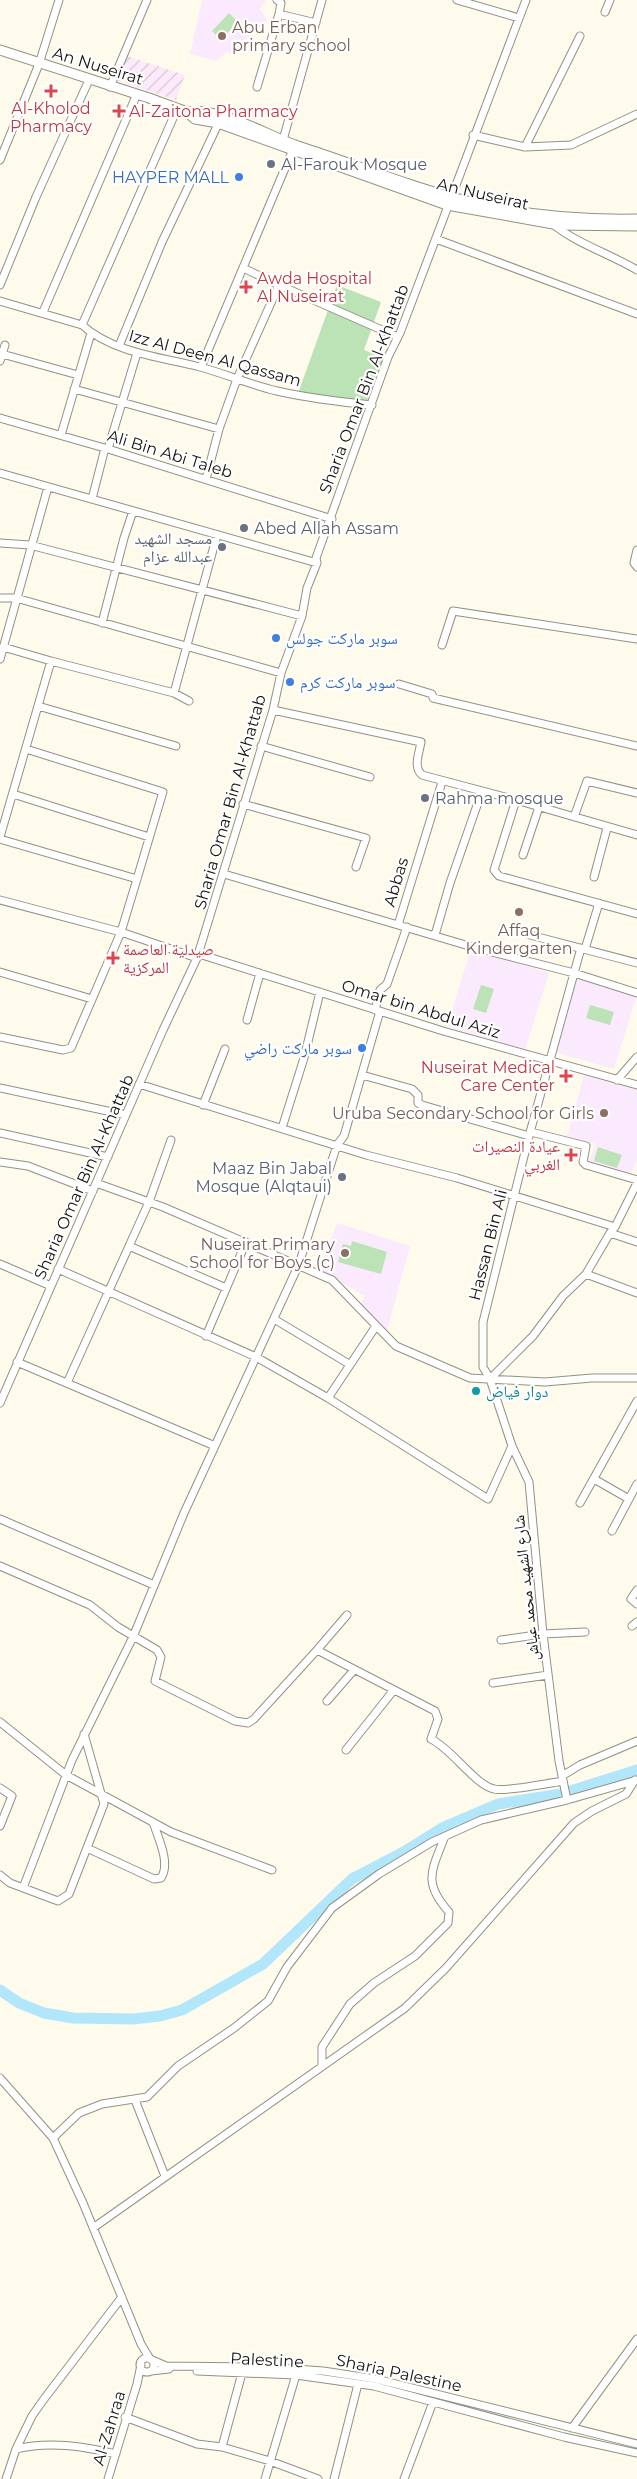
<svg xmlns="http://www.w3.org/2000/svg" width="637" height="2479" font-family="Montserrat,'Noto Naskh Arabic',sans-serif">
	<style>
		.industrial { fill: url(#industrial-furrows) }
		.education { fill: #fbeafd }
		.grass { fill: #bbe3b6 }
		.lines { fill: none; stroke-linecap: round; stroke-linejoin: round }
		.river { stroke: #b2e6fb; stroke-width: 11 }
		.minor-casing { stroke: #939183; stroke-width: 9 }
		.major-casing { stroke: #939183; stroke-width: 11 }
		.minor { stroke: #fff; stroke-width: 7 }
		.major { stroke: #fff; stroke-width: 9 }
		.education-dot { fill: #8d6e63; stroke: #fff; stroke-width: 2 }
		.health-dot { fill: #e0444e; stroke: #fff; stroke-width: 2 }
		.worship-dot { fill: #6b7280; stroke: #fff; stroke-width: 2 }
		.shop-dot { fill: #3f7fe0; stroke: #fff; stroke-width: 2 }
		.culture-dot { fill: #0f9aa8; stroke: #fff; stroke-width: 2 }
		.labels { text-anchor: middle; dominant-baseline: central; stroke-width: 4.5; stroke-linejoin: round; paint-order: stroke }
		.education-label { font-size: 16px; fill: #785e54; stroke: #fff; text-anchor: end }
		.street-label { font-size: 16px; fill: #14130e; stroke: #fff }
		.health-label { font-size: 16px; fill: #be3a42; stroke: #fff; text-anchor: start }
		.worship-label { font-size: 16px; fill: #5b616d; stroke: #fff; text-anchor: start }
		.shop-label { font-size: 16px; fill: #366cbe; stroke: #fff; text-anchor: end }
		.culture-label { font-size: 16px; fill: #0d838f; stroke: #fff; text-anchor: start }
	</style>
	<defs>
		<pattern id="industrial-furrows" width="10" height="10" patternUnits="userSpaceOnUse" patternTransform="scale(1.25)"><rect width="10" height="10" fill="#fceafb"/><path d="M-1 1l2-2M0 10L10 0M9 11l2-2" fill="none" stroke="#d7c8d6"/></pattern>
	</defs>
	<rect width="100%" height="100%" fill="#fefbec"/>
	<path class="industrial" d="M 127,56 L 185,75 L 176,100 L 118,81 Z"/>
	<path class="education" d="M 202,0 L 266,0 L 260,9 L 267,20 L 241,44 L 242,47 L 233,56 L 227,51 L 217,61 L 190,54 Z
		M 471,949 L 549,973 L 525,1050 L 447,1026 Z
		M 574,977 L 637,995 L 614,1069 L 554,1052 Z
		M 584,1075 L 637,1090 L 637,1160 L 631,1174 L 588,1162 L 596,1144 L 567,1136 Z
		M 337,1223 L 410,1246 L 387,1331 L 360,1305 L 365,1296 L 319,1271 Z"/>
	<path class="grass" d="M 229,13 L 238,22 L 221,40 L 212,31 Z
		M 337,285 L 381,302 L 364,350 L 384,358 L 366,404 L 297,396 Z
		M 481,985 L 494,989 L 486,1013 L 473,1009 Z
		M 590,1005 L 614,1012 L 610,1025 L 586,1018 Z
		M 598,1147 L 622,1155 L 617,1168 L 594,1161 Z
		M 352,1241 L 387,1252 L 381,1274 L 338,1262 L 343,1244 L 351,1246 Z"/>
	<g class="lines">
		<path class="river" d="M 0,1990 L 19,2003 L 44,2013 L 73,2018 L 133,2019 L 160,2016 L 182,2010 L 263,1964 L 352,1879 L 404,1852 L 444,1827 L 498,1804 L 561,1794 L 637,1770"/>
		<defs>
			<path id="minor" d="M 457,0 L 519,18
				M 605,12 L 610,0
				M 279,14 L 316,23
				M 110,87 L 147,0
				M 257,87 L 279,14 L 281,3 L 277,0
				M 473,135 L 525,147 L 571,145 L 637,114
				M 283,140 L 322,0
				M 525,147 L 580,36
				M 0,160 L 39,64 L 59,0
				M 554,225 C 578,244 610,254 637,270
				M 436,239 L 637,314
				M 0,285 L 36,197 L 89,80
				M 279,285 L 398,337
				M 0,301 L 82,325 C 113,353 161,357 200,367 C 226,374 251,385 277,391 C 308,398 340,402 372,405
				M 43,312 L 137,94
				M 82,325 L 177,109
				M 119,346 L 162,242 L 220,120
				M 2,354 L 78,375
				M 0,361 L 5,345
				M 201,367 L 294,147
				M 74,389 L 219,429
				M 0,418 L 108,449 L 332,519
				M 61,435 L 91,333
				M 108,449 L 137,353
				M 0,473 L 317,563
				M 206,479 L 219,429 L 237,379 L 279,285 L 243,268
				M 92,499 L 105,448
				M 0,543 L 30,545 L 302,616
				M 637,550 L 634,563 L 637,567
				M 0,598 L 16,598 L 281,673
				M 102,623 L 124,538 L 133,511
				M 442,645 L 453,611 L 637,639
				M 3,647 L 51,661
				M 0,659 L 48,487
				M 399,684 L 432,694 L 433,698 L 637,746
				M 174,693 L 217,535
				M 38,706 L 176,746
				M 273,710 L 421,742 C 419,754 413,767 422,775 L 516,800
				M 261,746 L 370,777
				M 26,749 L 163,792
				M 442,782 L 398,925 L 469,946 L 574,973 L 637,993
				M 13,794 L 149,837
				M 243,804 L 366,838 L 356,867
				M 574,817 L 587,781 L 637,793
				M 637,835 L 516,800 L 494,870 L 499,876 L 637,914
				M 0,837 L 51,661 L 174,693 L 189,701
				M 0,839 L 137,879 L 121,932 L 197,958
				M 523,855 L 539,807
				M 224,874 L 398,925
				M 594,877 L 607,828
				M 137,879 L 162,795
				M 0,900 L 121,932 L 71,1048 L 63,1050 L 0,1037
				M 435,935 L 450,883 L 482,791
				M 530,935 L 637,963
				M 585,949 L 599,903
				M 199,954 L 443,1031 L 637,1085
				M 0,972 L 92,999
				M 375,1010 L 380,990 L 387,984 L 407,927
				M 247,1020 L 260,973
				M 362,1075 L 412,1089 L 418,1095 L 418,1103 L 422,1105 L 529,1136
				M 617,1080 L 637,1057
				M 139,1084 L 366,1155 L 457,1178 L 615,1227
				M 0,1088 L 126,1115
				M 203,1105 L 225,1049
				M 282,1128 L 304,1058 L 320,992
				M 531,1132 L 586,1146 L 583,1162 L 586,1165 L 637,1180
				M 0,1133 L 108,1157
				M 0,1162 L 28,1166 L 93,1191
				M 96,1183 L 163,1207 L 332,1280 L 396,1346 L 470,1378 L 545,1382 L 592,1378 L 637,1378
				M 610,1233 L 637,1242
				M 129,1246 L 226,1288
				M 0,1264 L 51,1286
				M 58,1269 L 256,1357 L 328,1398
				M 586,1274 L 637,1293
				M 274,1319 L 349,1364
				M 376,1326 L 328,1398 L 488,1499 L 512,1446
				M 206,1336 L 246,1242
				M 17,1362 L 215,1446
				M 490,1379 L 533,1336 L 563,1296 L 586,1274 L 610,1233 L 615,1227 L 637,1183
				M 67,1383 L 149,1202 L 171,1140
				M 0,1403 L 163,1030 L 197,958 L 273,710 L 281,673 L 302,616 L 307,588 L 317,563 L 316,558 L 388,357 L 400,333 L 526,0
				M 594,1479 L 629,1499
				M 580,1503 L 637,1401
				M 0,1519 L 154,1585
				M 612,1531 L 637,1484
				M 0,1566 L 90,1605 L 118,1627 L 157,1650 L 161,1657 L 155,1681 L 235,1721 L 248,1723 L 254,1719 L 317,1650 L 435,1711 L 438,1719 L 431,1739 C 452,1749 475,1785 494,1789 C 505,1792 550,1783 563,1781
				M 637,1590 L 631,1599 L 637,1604
				M 632,1626 L 637,1622
				M 501,1640 L 543,1634 L 585,1632
				M 317,1650 L 347,1615
				M 493,1683 L 548,1675
				M 327,1701 L 354,1670
				M 0,1722 L 66,1775 L 171,1832 L 272,1870
				M 346,1750 L 393,1691
				M 562,1776 L 580,1765 L 637,1741
				M 0,1788 L 12,1796 L 0,1826
				M 567,1800 L 559,1761 L 543,1634 L 529,1482 L 512,1446 L 490,1379 L 483,1367 L 483,1322 L 529,1136 L 581,948
				M 87,1848 L 154,1879 L 161,1878 C 171,1863 158,1838 153,1822
				M 0,1875 L 10,1883 L 58,1901 L 69,1894 L 104,1804 L 84,1734
				M 23,1888 L 72,1760 L 133,1637 L 184,1513 L 299,1264 L 337,1145 L 344,1136 L 380,1011
				M 322,2065 L 322,2047 L 350,2004 L 374,1983 L 415,1956 L 448,1923 L 449,1912 C 422,1882 432,1870 445,1836
				M 0,2078 L 53,2138 L 83,2203 L 141,2344 L 150,2359
				M 135,2100 L 165,2176
				M 53,2138 L 79,2113 L 102,2104 L 147,2097 L 178,2066 L 234,2028 L 268,2001 L 287,1967 L 332,1908 L 379,1874 L 432,1842 L 481,1820 L 567,1800 L 637,1780
				M 93,2228 L 405,2008 L 446,1968 L 574,1823 L 592,1811 L 626,1794 L 635,1780
				M140 2365a7 7 0 1 1 14 0a7 7 0 1 1-14 0Z
				M 152,2360 L 166,2366 L 267,2367 L 323,2371 L 376,2379 L 637,2444
				M 151,2371 L 169,2369
				M 197,2371 L 296,2375 L 374,2386 L 564,2437 L 637,2453
				M 125,2417 L 197,2444 L 222,2447 L 270,2461 L 318,2479
				M 572,2428 L 637,2339
				M 222,2447 L 242,2373
				M 16,2449 L 32,2416 L 44,2399 L 122,2297
				M 6,2479 L 16,2449 C 49,2441 83,2446 116,2454
				M 108,2479 L 137,2384 L 141,2365
				M 265,2479 L 296,2375
				M 334,2479 L 358,2384
				M 404,2479 L 433,2402"/>
			<path id="major" d="M 0,50 L 149,98 L 187,112 L 195,119 L 218,123 L 447,205 L 559,225 L 637,226
				M 187,112 C 222,107 265,135 298,146 C 357,165 415,189 475,203 C 528,216 583,220 637,219"/>
		</defs>
		<use href="#minor" class="minor-casing"/>
		<use href="#major" class="major-casing"/>
		<use href="#minor" class="minor"/>
		<use href="#major" class="major"/>
	</g>
	<g class="education-dot">
		<circle cx="222" cy="36" r="5"/>
		<circle cx="519" cy="912" r="5"/>
		<circle cx="604" cy="1113" r="5"/>
		<circle cx="345" cy="1253" r="5"/>
	</g>
	<g class="health-dot">
		<path d="M48.5 83.5h5v5h5v5h-5v5h-5v-5h-5v-5h5z"/>
		<path d="M116.5 103.5h5v5h5v5h-5v5h-5v-5h-5v-5h5z"/>
		<path d="M243.5 279.5h5v5h5v5h-5v5h-5v-5h-5v-5h5z"/>
		<path d="M110.5 950.5h5v5h5v5h-5v5h-5v-5h-5v-5h5z"/>
		<path d="M563.5 1068.5h5v5h5v5h-5v5h-5v-5h-5v-5h5z"/>
		<path d="M568.5 1147.5h5v5h5v5h-5v5h-5v-5h-5v-5h5z"/>
	</g>
	<g class="worship-dot">
		<circle cx="271" cy="164" r="5"/>
		<circle cx="244" cy="528" r="5"/>
		<circle cx="222" cy="547" r="5"/>
		<circle cx="425" cy="798" r="5"/>
		<circle cx="342" cy="1177" r="5"/>
	</g>
	<g class="shop-dot">
		<circle cx="239" cy="177" r="5"/>
		<circle cx="276" cy="638" r="5"/>
		<circle cx="290" cy="682" r="5"/>
		<circle cx="362" cy="1048" r="5"/>
	</g>
	<circle class="culture-dot" cx="476" cy="1391" r="5"/>
	<g class="labels">
		<g class="education-label">
			<text x="232" y="27" text-anchor="start">Abu Erban<tspan x="232" dy="18">primary school</tspan></text>
			<text x="519" y="930" text-anchor="middle">Affaq<tspan x="519" dy="18">Kindergarten</tspan></text>
			<text x="594" y="1113">Uruba Secondary School for Girls</text>
			<text x="335" y="1244">Nuseirat Primary<tspan x="335" dy="18">School for Boys (c)</tspan></text>
		</g>
		<g class="street-label">
			<text transform="translate(98 66) rotate(17)">An Nuseirat</text>
			<text transform="translate(483 194) rotate(13)">An Nuseirat</text>
			<text transform="translate(215 358) rotate(15)">Izz Al Deen Al Qassam</text>
			<text transform="translate(364 389) rotate(-69)">Sharia Omar Bin Al-Khattab</text>
			<text transform="translate(170 454) rotate(17)">Ali Bin Abi Taleb</text>
			<text transform="translate(230 802) rotate(-74)">Sharia Omar Bin Al-Khattab</text>
			<text transform="translate(396 882) rotate(-73)">Abbas</text>
			<text transform="translate(421 1009) rotate(17)">Omar bin Abdul Aziz</text>
			<text transform="translate(84 1177) rotate(-66)">Sharia Omar Bin Al-Khattab</text>
			<text transform="translate(488 1245) rotate(-76)">Hassan Bin Ali</text>
			<text transform="translate(526 1588) rotate(-96)">شارع الشهيد محمد عياش</text>
			<text transform="translate(267 2360) rotate(3)">Palestine</text>
			<text transform="translate(399 2373) rotate(12)">Sharia Palestine</text>
			<text transform="translate(109 2428) rotate(-73)">Al-Zahraa</text>
		</g>
		<g class="health-label">
			<text x="51" y="108" text-anchor="middle">Al-Kholod<tspan x="51" dy="18">Pharmacy</tspan></text>
			<text x="129" y="111">Al-Zaitona Pharmacy</text>
			<text x="257" y="278">Awda Hospital<tspan x="257" dy="18">Al Nuseirat</tspan></text>
			<text x="123" y="949">صيدلية العاصمة<tspan x="123" dy="18">المركزية</tspan></text>
			<text x="555" y="1067" text-anchor="end">Nuseirat Medical<tspan x="555" dy="18">Care Center</tspan></text>
			<text x="560" y="1146" text-anchor="end">عيادة النصيرات<tspan x="560" dy="18">الغربي</tspan></text>
		</g>
		<g class="worship-label">
			<text x="281" y="164">Al-Farouk Mosque</text>
			<text x="254" y="528">Abed Allah Assam</text>
			<text x="212" y="538" text-anchor="end">مسجد الشهيد<tspan x="212" dy="18">عبدالله عزام</tspan></text>
			<text x="435" y="798">Rahma mosque</text>
			<text x="332" y="1168" text-anchor="end">Maaz Bin Jabal<tspan x="332" dy="18">Mosque (Alqtaui)</tspan></text>
		</g>
		<g class="shop-label">
			<text x="229" y="177">HAYPER MALL</text>
			<text x="286" y="638" text-anchor="start">سوبر ماركت جولس</text>
			<text x="300" y="682" text-anchor="start">سوبر ماركت كرم</text>
			<text x="352" y="1048">سوبر ماركت راضي</text>
		</g>
		<g class="culture-label">
			<text x="486" y="1391">دوار فياض</text>
		</g>
	</g>
</svg>
